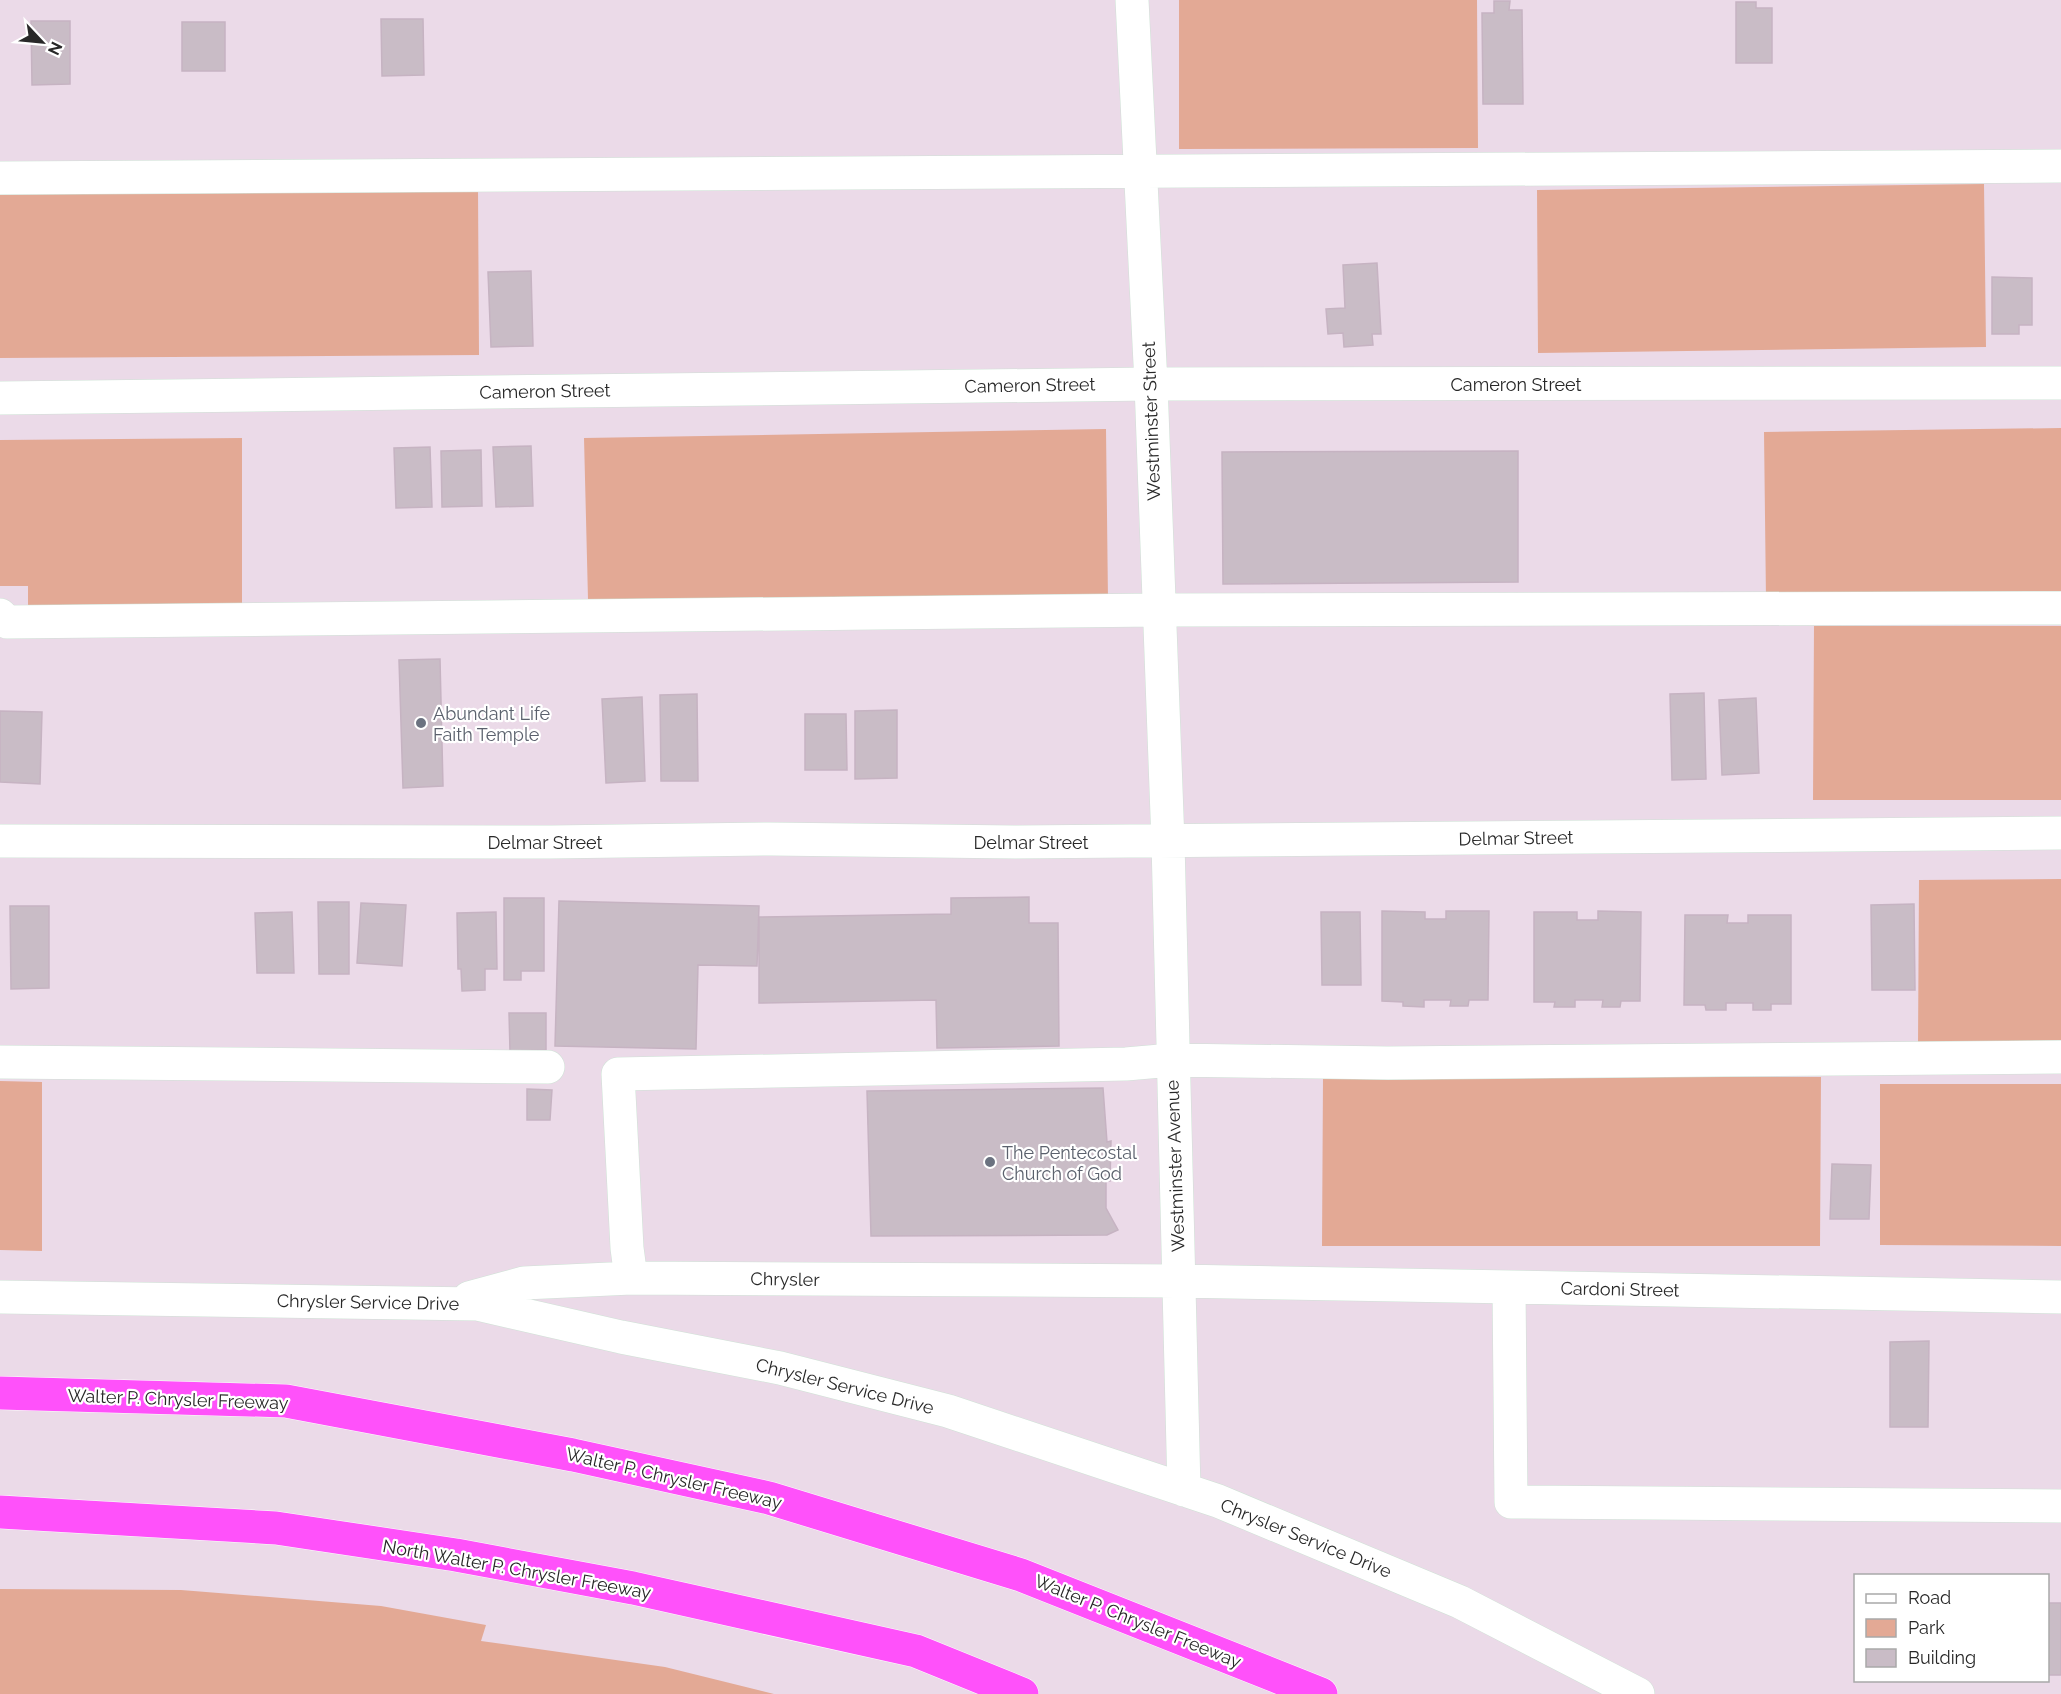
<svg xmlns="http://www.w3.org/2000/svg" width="2061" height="1694" font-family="Raleway,sans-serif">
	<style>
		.green { fill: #e3a995 }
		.building { fill: #c9bcc6; stroke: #c6b3c2; stroke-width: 1.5 }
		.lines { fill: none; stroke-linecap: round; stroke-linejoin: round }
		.minor-casing { stroke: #cfe2d6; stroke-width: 34 }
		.highway-casing { stroke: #fff; stroke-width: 34 }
		.minor { stroke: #fff; stroke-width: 33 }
		.highway { stroke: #ff51fa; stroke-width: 33 }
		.worship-dot { fill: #6b7280; stroke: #fff; stroke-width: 2 }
		.labels { text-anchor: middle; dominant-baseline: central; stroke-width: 4.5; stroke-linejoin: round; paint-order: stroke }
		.street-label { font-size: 18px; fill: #282828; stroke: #fff }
		.worship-label { font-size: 18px; fill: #5b616d; stroke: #fff; text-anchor: start }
	</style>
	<rect width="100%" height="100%" fill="#ebdae8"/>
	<path class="green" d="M 1179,0 L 1477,0 L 1478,148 L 1179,149 Z
		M 1984,184 L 1986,347 L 1538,353 L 1537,190 Z
		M 478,189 L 479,355 L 0,358 L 0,192 Z
		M 2061,428 L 2061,596 L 1766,600 L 1764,432 Z
		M 1106,429 L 1108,601 L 588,599 L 584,438 Z
		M 242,438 L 242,604 L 28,606 L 28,586 L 0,586 L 0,440 Z
		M 1814,626 L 2061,626 L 2061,800 L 1813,800 Z
		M 2061,879 L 2061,1044 L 1918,1044 L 1919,880 Z
		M 1323,1077 L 1821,1077 L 1820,1246 L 1322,1246 Z
		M 0,1081 L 42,1082 L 42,1251 L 0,1250 Z
		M 1880,1084 L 2061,1084 L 2061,1246 L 1880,1245 Z
		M 0,1589 L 181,1590 L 381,1606 L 486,1625 L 481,1641 L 665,1667 L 774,1694 L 0,1694 Z"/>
	<path class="building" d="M 1494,1 L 1510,1 L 1509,10 L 1522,10 L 1523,104 L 1483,104 L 1482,13 L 1494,13 Z
		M 1736,2 L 1756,2 L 1756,8 L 1772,8 L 1772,63 L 1736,63 Z
		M 381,19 L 423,19 L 424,75 L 382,76 Z
		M 31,21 L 70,21 L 70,84 L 32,85 Z
		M 182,22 L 225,22 L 225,71 L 182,71 Z
		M 1377,263 L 1381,334 L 1372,334 L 1373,345 L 1344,347 L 1343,333 L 1328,334 L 1326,309 L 1345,308 L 1343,265 Z
		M 531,271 L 533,346 L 491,347 L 488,272 Z
		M 1992,277 L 2032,278 L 2032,325 L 2019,325 L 2019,334 L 1992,334 Z
		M 531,446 L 533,506 L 496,507 L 493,447 Z
		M 430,447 L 432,507 L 396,508 L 394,448 Z
		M 481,450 L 482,506 L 442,507 L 441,451 Z
		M 1518,451 L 1518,582 L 1223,584 L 1222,452 Z
		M 440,659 L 443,786 L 403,788 L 399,660 Z
		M 1704,693 L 1706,779 L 1672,780 L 1670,694 Z
		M 697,694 L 698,781 L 661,781 L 660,695 Z
		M 642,697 L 645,781 L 606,783 L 602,699 Z
		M 1756,698 L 1759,773 L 1722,775 L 1719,700 Z
		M 897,710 L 897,778 L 855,779 L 855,711 Z
		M 0,711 L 42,712 L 40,784 L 0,782 Z
		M 805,714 L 846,714 L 847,770 L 805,770 Z
		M 1029,897 L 1029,923 L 1058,923 L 1059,1046 L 937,1048 L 936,1000 L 759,1003 L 759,917 L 951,914 L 951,898 Z
		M 504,898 L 544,898 L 544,971 L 521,971 L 521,980 L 504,980 Z
		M 559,901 L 759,906 L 757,966 L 698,965 L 696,1049 L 555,1046 Z
		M 318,902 L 349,902 L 349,974 L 319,974 Z
		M 361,903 L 406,905 L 402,966 L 357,963 Z
		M 1914,904 L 1915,990 L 1872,990 L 1871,905 Z
		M 10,906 L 49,906 L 49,988 L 11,989 Z
		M 1382,911 L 1425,912 L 1425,919 L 1446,919 L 1446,911 L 1489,911 L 1488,1000 L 1469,1000 L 1468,1006 L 1450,1006 L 1451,1000 L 1424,1000 L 1424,1007 L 1403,1006 L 1403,1002 L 1382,1001 Z
		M 1598,911 L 1641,912 L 1640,1001 L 1621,1001 L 1620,1007 L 1602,1007 L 1603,1000 L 1575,1000 L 1575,1007 L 1554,1007 L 1555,1002 L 1534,1002 L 1534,912 L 1577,912 L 1577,920 L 1598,920 Z
		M 292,912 L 294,973 L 257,973 L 255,913 Z
		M 496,912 L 497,969 L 485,969 L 485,990 L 462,991 L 461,969 L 458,969 L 457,913 Z
		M 1321,912 L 1360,912 L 1361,985 L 1322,985 Z
		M 1685,915 L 1728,915 L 1727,923 L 1748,923 L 1748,915 L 1791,915 L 1791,1004 L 1771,1004 L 1771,1010 L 1753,1010 L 1753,1003 L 1726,1003 L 1726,1010 L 1706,1010 L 1705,1005 L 1684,1005 Z
		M 509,1013 L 546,1013 L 546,1050 L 510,1051 Z
		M 1103,1088 L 1107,1142 L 1111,1141 L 1110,1181 L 1106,1181 L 1106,1208 L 1118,1230 L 1107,1235 L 871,1236 L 867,1091 Z
		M 527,1089 L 552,1090 L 550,1120 L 527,1120 Z
		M 1832,1164 L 1871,1165 L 1869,1219 L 1830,1219 Z
		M 1929,1341 L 1928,1427 L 1890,1427 L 1890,1342 Z
		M 2048,1603 L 2061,1603 L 2061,1675 L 2048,1675 Z"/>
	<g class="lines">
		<defs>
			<path id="minor" d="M 1132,0 L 1151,384 L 1168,842 L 1184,1490
				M 0,178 L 2061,166
				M 0,398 L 1151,384 L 2061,383
				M 0,615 L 7,622 L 1158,610 L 2061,608
				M 0,841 L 551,842 L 771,839 L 1015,842 L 2061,833
				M 0,1062 L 548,1067
				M 631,1278 L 627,1248 L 618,1074 L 1126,1064 L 1172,1060 L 1388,1063 L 2061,1057
				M 1509,1287 L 1511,1502 L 2061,1506
				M 0,1297 L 477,1304 L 621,1337 L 780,1368 L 948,1411 L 1218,1501 L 1460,1602 L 1638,1694
				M 469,1298 L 524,1283 L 631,1278 L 1178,1281 L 2061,1297"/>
			<path id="highway" d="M 0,1393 L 286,1401 L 573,1455 L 769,1498 L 1021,1575 L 1321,1694
				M 0,1512 L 276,1528 L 456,1555 L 633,1588 L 916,1651 L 1022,1694"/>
		</defs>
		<use href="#minor" class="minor-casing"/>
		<use href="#highway" class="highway-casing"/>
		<use href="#minor" class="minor"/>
		<use href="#highway" class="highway"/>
	</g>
	<g class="worship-dot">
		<circle cx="421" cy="723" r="6"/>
		<circle cx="990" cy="1162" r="6"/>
	</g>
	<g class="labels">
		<g class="street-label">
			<text x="1516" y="384">Cameron Street</text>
			<text transform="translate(1030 385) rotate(-1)">Cameron Street</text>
			<text transform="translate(545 391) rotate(-1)">Cameron Street</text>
			<text transform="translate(1151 421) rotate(-92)">Westminster Street</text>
			<text transform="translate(1516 838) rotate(-1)">Delmar Street</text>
			<text x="545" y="842">Delmar Street</text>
			<text x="1031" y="842">Delmar Street</text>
			<text transform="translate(1175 1166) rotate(-92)">Westminster Avenue</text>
			<text transform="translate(785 1279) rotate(1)">Chrysler</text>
			<text transform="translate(1620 1289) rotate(1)">Cardoni Street</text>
			<text transform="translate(368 1302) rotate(1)">Chrysler Service Drive</text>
			<text transform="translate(845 1386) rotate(14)">Chrysler Service Drive</text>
			<text transform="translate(178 1399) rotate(2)">Walter P. Chrysler Freeway</text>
			<text transform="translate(674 1478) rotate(13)">Walter P. Chrysler Freeway</text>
			<text transform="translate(1306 1538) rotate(22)">Chrysler Service Drive</text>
			<text transform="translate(517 1569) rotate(10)">North Walter P. Chrysler Freeway</text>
			<text transform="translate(1138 1621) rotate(22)">Walter P. Chrysler Freeway</text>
		</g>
		<g class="worship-label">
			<text x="433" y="713">Abundant Life<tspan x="433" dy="21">Faith Temple</tspan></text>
			<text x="1002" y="1152">The Pentecostal<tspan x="1002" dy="21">Church of God</tspan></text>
		</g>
	</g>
	<rect x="1854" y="1574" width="195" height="108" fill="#ffffff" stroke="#a9a9a9" stroke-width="1.5"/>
	<rect x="1866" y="1594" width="30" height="9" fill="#ffffff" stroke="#a9a9a9" stroke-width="1.5"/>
	<text x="1908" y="1604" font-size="18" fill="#282828">Road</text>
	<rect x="1866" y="1619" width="30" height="18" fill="#e3a995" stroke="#a9a9a9" stroke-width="1.5"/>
	<text x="1908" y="1634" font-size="18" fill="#282828">Park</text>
	<rect x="1866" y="1649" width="30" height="18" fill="#c9bcc6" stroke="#a9a9a9" stroke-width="1.5"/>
	<text x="1908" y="1664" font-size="18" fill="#282828">Building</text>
	<g transform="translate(42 42) rotate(116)" stroke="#ffffff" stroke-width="4.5" paint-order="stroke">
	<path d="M0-4.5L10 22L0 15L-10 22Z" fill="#282828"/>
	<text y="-9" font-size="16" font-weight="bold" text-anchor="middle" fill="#282828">N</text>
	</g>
</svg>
